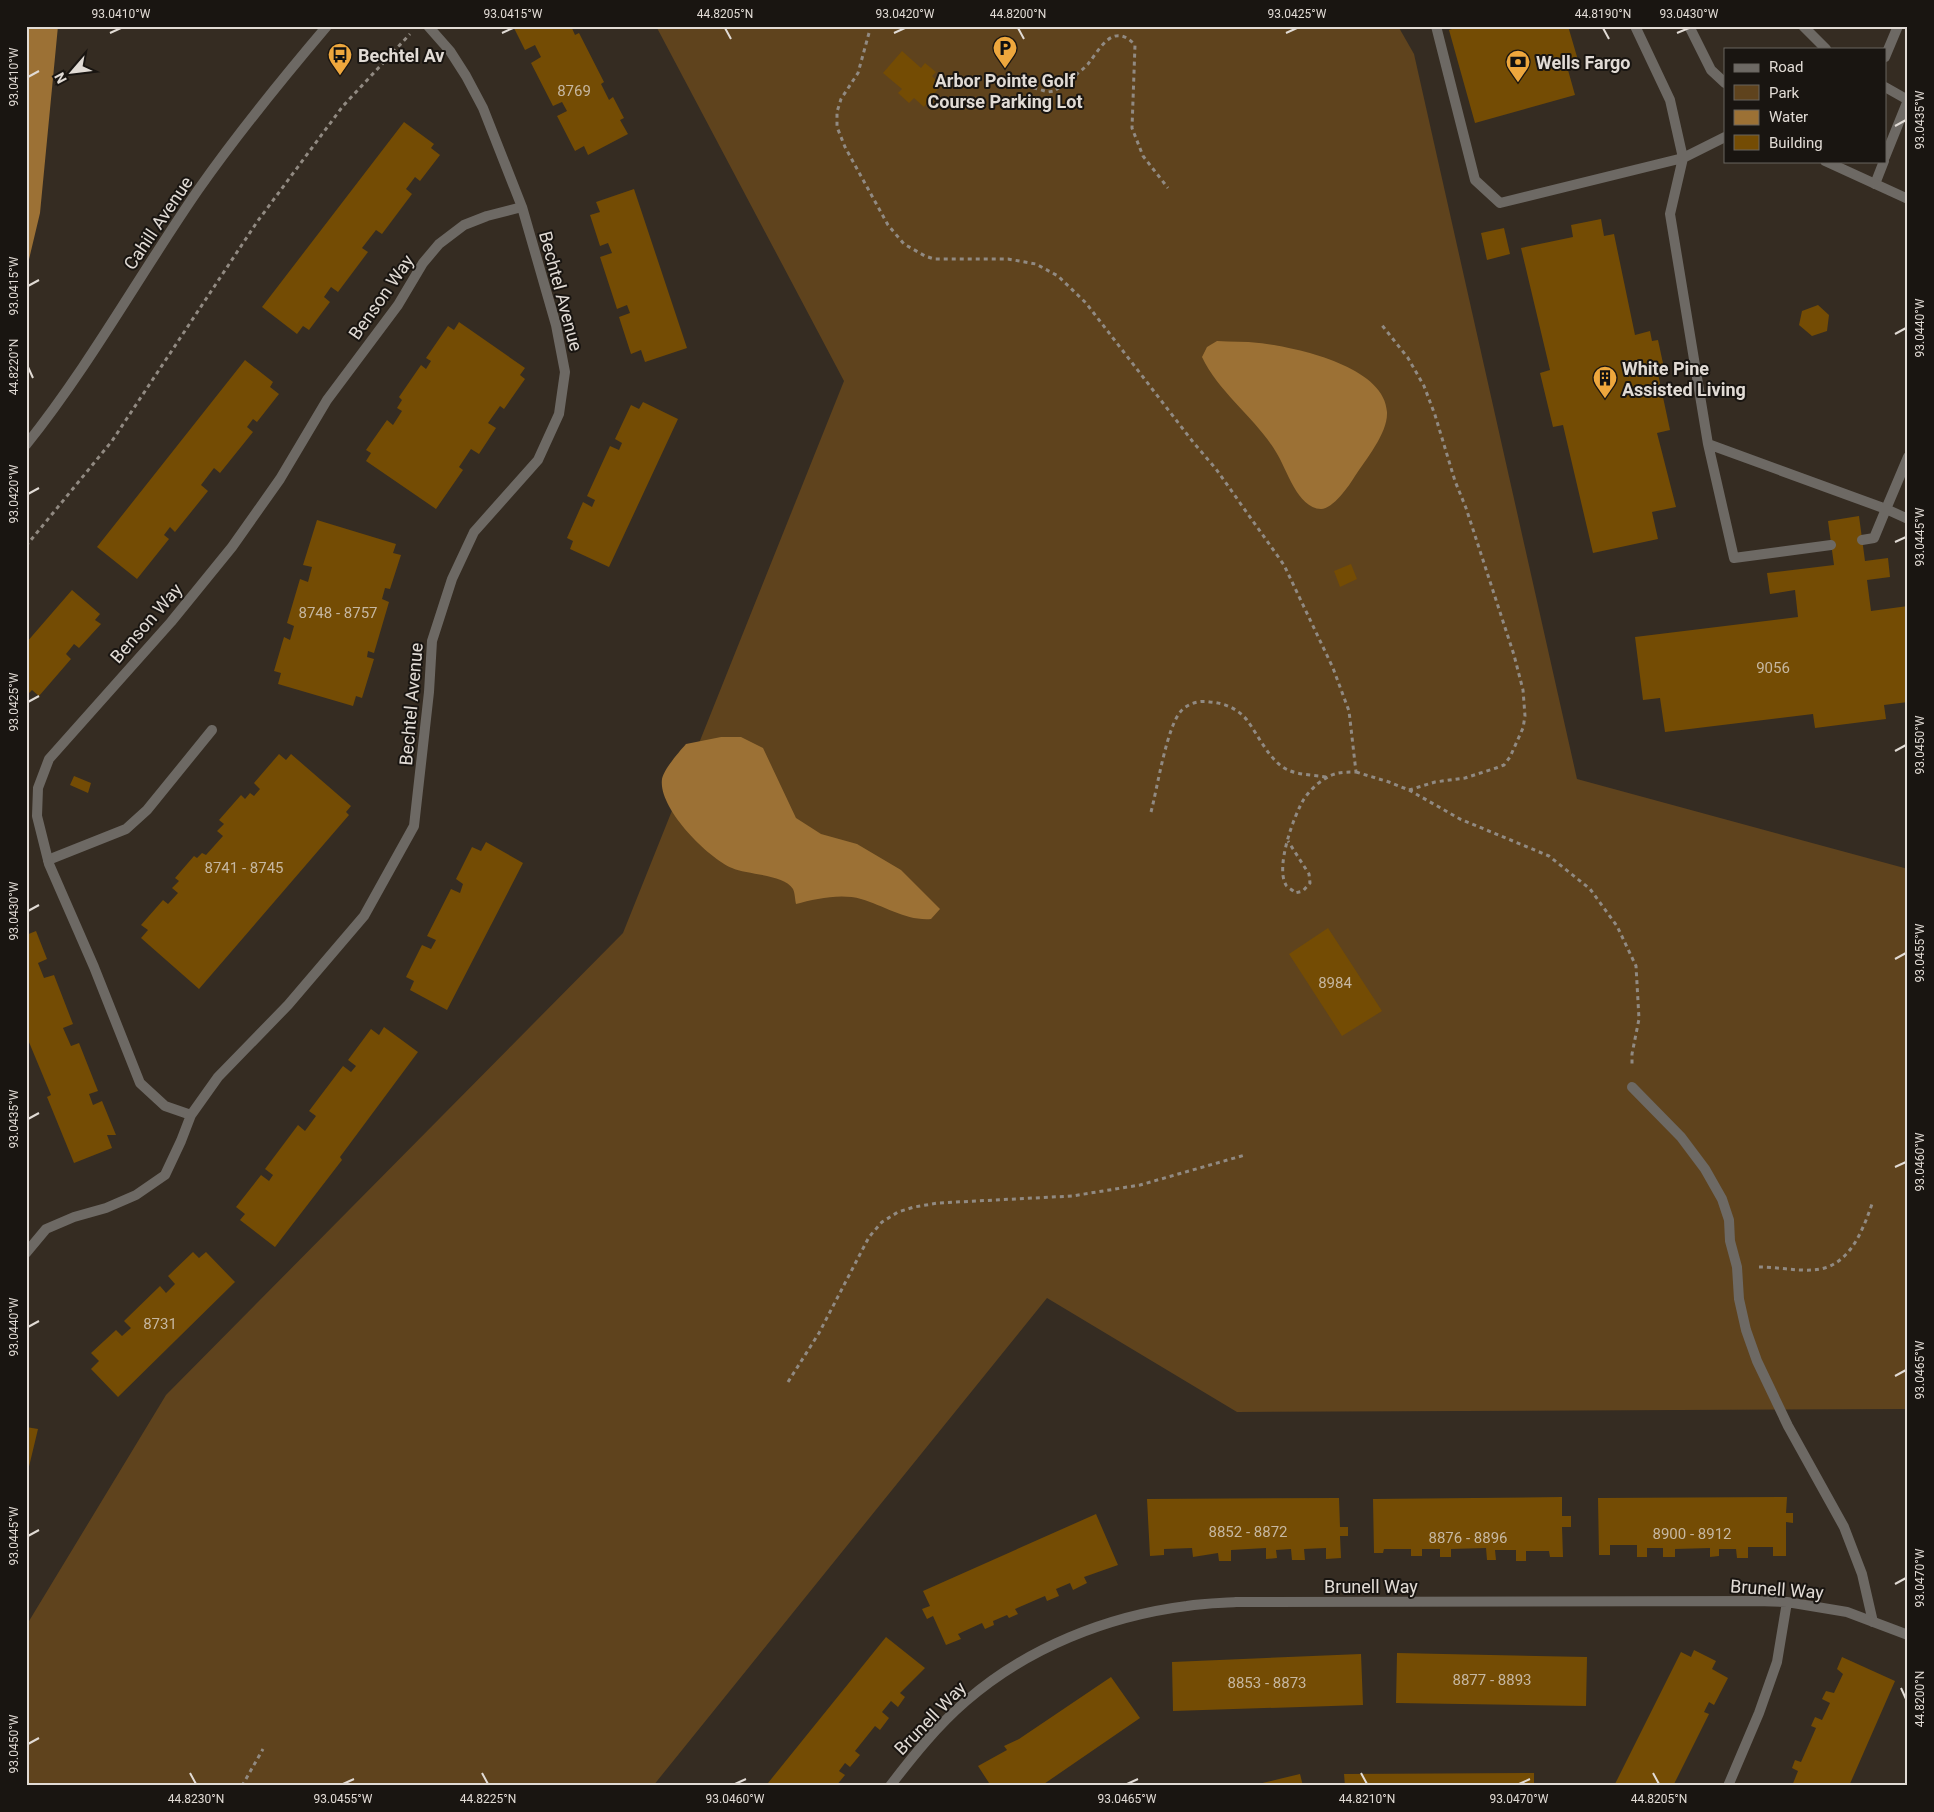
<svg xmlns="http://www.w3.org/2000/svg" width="1934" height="1812" font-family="Roboto,sans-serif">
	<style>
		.green { fill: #5f431d }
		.water { fill: #9c7135 }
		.building { fill: #744c04 }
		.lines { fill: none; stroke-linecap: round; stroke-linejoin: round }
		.path { stroke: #918a82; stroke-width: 3; stroke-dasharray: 4 4; stroke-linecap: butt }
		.service { stroke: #6d6964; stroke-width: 10 }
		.minor { stroke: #6d6964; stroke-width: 10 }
		.tertiary { stroke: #6d6964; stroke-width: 10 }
		.ticks { fill: none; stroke: #e1dbd5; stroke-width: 2 }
		.labels { text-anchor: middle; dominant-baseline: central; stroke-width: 4; stroke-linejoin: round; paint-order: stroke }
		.number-label { font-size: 15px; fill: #c6b7a1 }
		.poi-label { font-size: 18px; font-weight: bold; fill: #e1dbd5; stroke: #191511; text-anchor: start }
		.street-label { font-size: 18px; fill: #e1dbd5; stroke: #191511 }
		.neatline { fill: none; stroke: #e1dbd5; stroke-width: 2 }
		.ticks-label { font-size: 12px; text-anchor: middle; fill: #e1dbd5 }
	</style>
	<rect width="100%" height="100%" fill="#352c22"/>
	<path class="green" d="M 656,26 L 1398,26 L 1414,54 L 1577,779 L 1908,869 L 1908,1409 L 1237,1412 L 1047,1298 L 653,1786 L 26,1786 L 26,1626 L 166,1395 L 623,933 L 844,381 Z"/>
	<path class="water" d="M 26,26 L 58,26 L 40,213 L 26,272 Z
		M 1217,341 C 1231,342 1245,341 1259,343 C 1295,347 1385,366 1387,412 C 1388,433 1366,459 1355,476 C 1349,486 1333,509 1321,509 C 1297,508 1287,469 1276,452 C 1255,417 1219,393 1202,357 L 1207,347 Z
		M 721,737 L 741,737 L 763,748 L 796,818 L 821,834 L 857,844 L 901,870 L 940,909 L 931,919 C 906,921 885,906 861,899 C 841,893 815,899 796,904 C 795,900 795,893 793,889 C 784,874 747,875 732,868 C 707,857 658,808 662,779 C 664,769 679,752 686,744 Z"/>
	<path class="building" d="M 513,26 L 571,26 L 575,35 L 579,33 L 604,82 L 601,84 L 609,100 L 613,97 L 624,118 L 620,120 L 628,134 L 588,155 L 584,146 L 575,151 L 557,116 L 567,111 L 562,102 L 553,106 L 531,63 L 541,57 L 535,45 L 525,50 Z
		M 1461,26 L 1568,26 L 1580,67 L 1568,70 L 1575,95 L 1475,123 L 1449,30 Z
		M 902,51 L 921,68 L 925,63 L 936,72 L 932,76 L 941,85 L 924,107 L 914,98 L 909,103 L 898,93 L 902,89 L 883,73 Z
		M 404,122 L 434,144 L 431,148 L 440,155 L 420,181 L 415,177 L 406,189 L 412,194 L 382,234 L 376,230 L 362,248 L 368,252 L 338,292 L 331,287 L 324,297 L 330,302 L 309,330 L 303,326 L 297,334 L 262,307 Z
		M 634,189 L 687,348 L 645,362 L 641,350 L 631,354 L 619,317 L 630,313 L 627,305 L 617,309 L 600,257 L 612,253 L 608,243 L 600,246 L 590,215 L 600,212 L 596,202 Z
		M 1601,219 L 1604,236 L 1614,234 L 1635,335 L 1650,331 L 1652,341 L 1658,340 L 1664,368 L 1657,369 L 1670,430 L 1657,433 L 1676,507 L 1652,512 L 1658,539 L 1593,553 L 1563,425 L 1553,427 L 1540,373 L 1550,370 L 1521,248 L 1573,237 L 1571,225 Z
		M 1504,228 L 1510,254 L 1487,260 L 1481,233 Z
		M 1818,305 L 1829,315 L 1827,331 L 1812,336 L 1799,325 L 1802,311 Z
		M 459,322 L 525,368 L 520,375 L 525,379 L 504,409 L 500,406 L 488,423 L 496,428 L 479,454 L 471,449 L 459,467 L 463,470 L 436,509 L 366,461 L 371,453 L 366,450 L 387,420 L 393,425 L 402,411 L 397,408 L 402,400 L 399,397 L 421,365 L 426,369 L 431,361 L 426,358 L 448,326 L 454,330 Z
		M 245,360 L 273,382 L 270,387 L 279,394 L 257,422 L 253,419 L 247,427 L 253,432 L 220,473 L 214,468 L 201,485 L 208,491 L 175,532 L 170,527 L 164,535 L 169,539 L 137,579 L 97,547 Z
		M 643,402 L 678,419 L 609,567 L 570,549 L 573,541 L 567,538 L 583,502 L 592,507 L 595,500 L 587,496 L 610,446 L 619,450 L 622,443 L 615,439 L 631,405 L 639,409 Z
		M 1859,516 L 1865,561 L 1888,558 L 1890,577 L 1867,580 L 1871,611 L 1908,606 L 1908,702 L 1884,705 L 1886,719 L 1815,728 L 1813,714 L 1665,732 L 1660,698 L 1643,700 L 1635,637 L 1798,617 L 1795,590 L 1770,594 L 1767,573 L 1834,565 L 1828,521 Z
		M 317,520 L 396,544 L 393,553 L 401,555 L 390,589 L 385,588 L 382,599 L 389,602 L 374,653 L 368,651 L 367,657 L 374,659 L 362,698 L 356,696 L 353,706 L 278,684 L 281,673 L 274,671 L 284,637 L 290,640 L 294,626 L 287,623 L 300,579 L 308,582 L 312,567 L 303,565 Z
		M 1351,564 L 1357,579 L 1340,587 L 1334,571 Z
		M 72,590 L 100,614 L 95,620 L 101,624 L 79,648 L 74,644 L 66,654 L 71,659 L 39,696 L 32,690 L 26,696 L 26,643 Z
		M 279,754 L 286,760 L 291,754 L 351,806 L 346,812 L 349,815 L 199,989 L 141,938 L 148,930 L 141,925 L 163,900 L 168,904 L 178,893 L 172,888 L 179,881 L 175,878 L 194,856 L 197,858 L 202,853 L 206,855 L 223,836 L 217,831 L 224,824 L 219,820 L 241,795 L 245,799 L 250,793 L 254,796 L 260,789 L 254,783 Z
		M 74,776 L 91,783 L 88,793 L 70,785 Z
		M 486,842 L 523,863 L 447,1010 L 410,990 L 414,981 L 406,977 L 422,945 L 431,949 L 436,940 L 427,936 L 451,889 L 460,893 L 463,884 L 456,879 L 472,847 L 481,851 Z
		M 1328,928 L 1382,1011 L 1342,1036 L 1289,954 Z
		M 36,931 L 47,959 L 38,963 L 44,978 L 54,975 L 73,1024 L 63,1028 L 71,1046 L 79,1043 L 98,1091 L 89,1094 L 93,1105 L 102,1101 L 116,1135 L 107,1135 L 112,1148 L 74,1163 L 47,1097 L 51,1095 L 26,1035 L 26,935 Z
		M 384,1027 L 418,1052 L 340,1157 L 342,1160 L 275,1247 L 240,1220 L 245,1214 L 236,1207 L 261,1175 L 269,1181 L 273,1175 L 265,1169 L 298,1125 L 305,1131 L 316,1116 L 309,1111 L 343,1066 L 351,1072 L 356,1066 L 348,1060 L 371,1029 L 379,1035 Z
		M 193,1252 L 199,1258 L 206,1252 L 235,1282 L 118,1397 L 91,1369 L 99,1361 L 91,1353 L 116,1330 L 122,1336 L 131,1328 L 124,1321 L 160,1286 L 166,1293 L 175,1284 L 168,1276 Z
		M 26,1427 L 38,1429 L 27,1475 L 26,1475 Z
		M 1562,1497 L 1562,1516 L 1571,1516 L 1571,1527 L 1562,1527 L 1563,1557 L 1550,1557 L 1549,1551 L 1526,1551 L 1526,1561 L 1516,1561 L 1516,1550 L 1495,1550 L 1496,1560 L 1487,1560 L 1486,1548 L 1451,1549 L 1451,1557 L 1440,1557 L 1440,1549 L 1422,1549 L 1422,1556 L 1411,1556 L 1411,1549 L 1384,1549 L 1383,1553 L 1374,1553 L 1373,1499 Z
		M 1787,1497 L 1786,1513 L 1793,1513 L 1793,1523 L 1786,1522 L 1786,1556 L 1773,1556 L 1773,1547 L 1748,1547 L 1748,1558 L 1737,1558 L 1736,1549 L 1719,1549 L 1719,1556 L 1710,1557 L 1710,1548 L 1675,1549 L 1675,1557 L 1663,1557 L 1663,1548 L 1647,1548 L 1647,1557 L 1637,1557 L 1637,1545 L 1610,1545 L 1610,1555 L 1599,1555 L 1598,1498 Z
		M 1339,1498 L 1340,1527 L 1348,1527 L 1348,1536 L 1340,1536 L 1341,1558 L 1326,1559 L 1326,1548 L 1304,1549 L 1305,1560 L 1292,1560 L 1291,1549 L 1276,1550 L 1277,1558 L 1266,1559 L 1266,1548 L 1231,1550 L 1231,1561 L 1219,1561 L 1218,1553 L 1193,1557 L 1192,1548 L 1164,1549 L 1164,1555 L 1150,1556 L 1147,1499 Z
		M 1096,1514 L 1118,1565 L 1084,1577 L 1087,1583 L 1073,1590 L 1070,1583 L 1056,1589 L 1059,1596 L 1047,1601 L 1045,1596 L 1015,1609 L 1018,1614 L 1009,1618 L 1007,1615 L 993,1621 L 994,1625 L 985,1629 L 982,1623 L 958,1634 L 961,1639 L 946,1645 L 933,1616 L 927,1619 L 922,1609 L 930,1606 L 923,1591 Z
		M 886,1637 L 925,1668 L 900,1693 L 905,1697 L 898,1707 L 891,1701 L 882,1712 L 889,1718 L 880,1730 L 875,1726 L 855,1751 L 860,1755 L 850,1767 L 845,1763 L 839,1771 L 845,1775 L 836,1786 L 770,1786 L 768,1783 Z
		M 1694,1650 L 1716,1661 L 1712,1669 L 1728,1678 L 1714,1705 L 1709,1702 L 1704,1712 L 1709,1714 L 1673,1786 L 1614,1786 L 1681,1652 L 1691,1657 Z
		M 1397,1653 L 1587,1657 L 1586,1706 L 1396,1703 Z
		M 1361,1654 L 1363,1705 L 1173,1711 L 1172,1662 Z
		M 1842,1657 L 1895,1681 L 1849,1786 L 1792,1786 L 1798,1771 L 1792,1768 L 1795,1760 L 1801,1762 L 1816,1728 L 1811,1726 L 1815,1717 L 1822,1720 L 1830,1703 L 1822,1699 L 1826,1691 L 1834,1693 L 1843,1674 L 1837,1669 Z
		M 1111,1677 L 1140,1718 L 1041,1786 L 991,1786 L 978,1766 L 1007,1750 L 1004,1746 L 1019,1739 Z
		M 1534,1773 L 1534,1786 L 1345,1786 L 1344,1774 Z
		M 1300,1774 L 1303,1786 L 1254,1786 L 1254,1785 Z"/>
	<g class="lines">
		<path class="path" d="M 869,33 L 858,73 L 841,99 L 837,112 L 837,127 L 845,147 L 888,225 L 904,244 L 925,256 L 934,259 L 1008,259 L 1036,264 L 1058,276 L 1086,303 L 1193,442 L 1216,469 L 1284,565 L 1333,668 L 1349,711 L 1356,772 C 1343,772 1334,772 1323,780 C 1316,784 1308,793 1304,799 C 1294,815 1275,867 1286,885 C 1288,888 1293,890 1295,893 L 1303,891 L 1310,883 L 1309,874 L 1288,841
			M 1018,83 L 1048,92 L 1054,91 C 1063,85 1081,72 1088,64 C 1100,49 1113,21 1135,45 L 1132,128 L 1143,156 L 1168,188
			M 26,546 L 112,441 L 257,222 L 343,106 L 410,34
			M 1356,772 L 1389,782 L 1409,790 L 1435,782 L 1465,778 L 1496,768 L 1504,765 L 1510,757 L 1523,728 L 1525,716 L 1523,690 L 1514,655 L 1466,508 L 1455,481 L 1435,415 L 1424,386 L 1408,358 L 1381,324
			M 1409,790 L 1460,819 L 1549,856 L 1590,889 L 1617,926 L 1636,966 L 1639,1019 L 1632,1054 L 1632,1066
			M 1151,812 C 1157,790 1167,724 1182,710 C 1189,703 1201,700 1210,702 C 1225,703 1238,709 1247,720 C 1258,735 1271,763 1288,770 C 1299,775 1314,775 1326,777
			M 1759,1267 C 1776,1267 1796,1271 1813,1270 C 1849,1268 1862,1232 1872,1204
			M 788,1382 L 819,1333 L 869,1237 L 882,1222 L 898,1212 L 914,1207 L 938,1203 L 1072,1196 L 1140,1185 L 1245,1155
			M 242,1786 L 263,1749"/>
		<path class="service" d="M 1436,26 L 1475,180 L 1500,203 L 1683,158 L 1670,100 L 1635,26
			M 1803,26 L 1826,49
			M 1885,57 L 1898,26
			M 1885,87 L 1908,100
			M 1725,137 L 1683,158 L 1670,214 L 1708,444 L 1886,509 L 1908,457
			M 1885,157 L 1908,100
			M 1875,184 L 1884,161
			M 1708,444 L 1734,558 L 1831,545
			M 1862,540 L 1874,538 L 1886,509 L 1908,519
			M 48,860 L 126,829 L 147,810 L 212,730
			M 1632,1087 L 1681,1137 L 1705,1169 L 1722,1199 L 1729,1220 L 1730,1241 L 1737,1267 L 1739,1299 L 1746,1330 L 1757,1361 L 1788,1426 L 1844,1527 L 1862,1574 L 1873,1622"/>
		<path class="minor" d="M 1689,26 L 1711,70 L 1725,83
			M 1825,161 L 1908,199
			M 191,1115 L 165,1106 L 140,1083 L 94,967 L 49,864 L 37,816 L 38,788 L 49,759 L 171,622 L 232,547 L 280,479 L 327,400 L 398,305 L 423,263 L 439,244 L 464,225 L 487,216 L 522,207
			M 26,1253 L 46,1229 L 74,1217 L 106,1208 L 136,1195 L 165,1175 L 181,1141 L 191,1115 L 218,1077 L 288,1005 L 364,916 L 414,826 L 429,692 L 432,641 L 452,579 L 474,532 L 538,460 L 559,414 L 565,372 L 556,325 L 522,207 L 483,108 L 466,76 L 450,51 L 428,26
			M 890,1786 C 913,1756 937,1726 966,1701 C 1027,1648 1107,1616 1187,1606 C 1203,1603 1220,1603 1236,1602 L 1757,1601 L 1787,1602 L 1847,1612 L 1908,1635
			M 1728,1786 L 1759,1713 L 1777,1662 L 1787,1602"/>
		<path class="tertiary" d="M 26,445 C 90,365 140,274 198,190 C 238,133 282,79 327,26"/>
	</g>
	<path class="ticks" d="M 725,28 L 731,39M 1018,28 L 1024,39M 1603,28 L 1609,39M 110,33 L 121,28M 502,33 L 513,28M 894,33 L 905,28M 1286,33 L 1297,28M 1677,33 L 1689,28M 28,77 L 39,71M 1895,126 L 1906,120M 28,286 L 39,280M 1895,334 L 1906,328M 28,367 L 33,378M 28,494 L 39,488M 1895,542 L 1906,537M 28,702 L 39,696M 1895,751 L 1906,745M 28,911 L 39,905M 1895,959 L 1906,953M 28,1119 L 39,1113M 1895,1167 L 1906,1162M 28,1327 L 39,1321M 1895,1376 L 1906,1370M 28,1536 L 39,1530M 1895,1584 L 1906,1578M 1901,1688 L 1906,1699M 28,1744 L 39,1738M 190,1773 L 196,1784M 482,1773 L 488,1784M 1361,1773 L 1367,1784M 1653,1773 L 1659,1784M 343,1784 L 354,1779M 735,1784 L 746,1779M 1127,1784 L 1138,1779M 1519,1784 L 1530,1779"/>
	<defs>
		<symbol id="parking-pin" viewBox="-11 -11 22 30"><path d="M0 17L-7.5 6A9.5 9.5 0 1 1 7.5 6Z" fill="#eea73d" stroke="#191511"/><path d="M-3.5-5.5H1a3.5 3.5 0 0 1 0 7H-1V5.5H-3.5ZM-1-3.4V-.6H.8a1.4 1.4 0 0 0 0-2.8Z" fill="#111"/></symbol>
		<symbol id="bus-pin" viewBox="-11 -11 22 30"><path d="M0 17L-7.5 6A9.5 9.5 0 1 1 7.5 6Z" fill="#eea73d" stroke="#191511"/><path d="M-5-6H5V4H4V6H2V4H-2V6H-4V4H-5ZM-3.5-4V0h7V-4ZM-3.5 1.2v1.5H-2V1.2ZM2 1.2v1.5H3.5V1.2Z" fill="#111"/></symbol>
		<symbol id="bank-pin" viewBox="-11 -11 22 30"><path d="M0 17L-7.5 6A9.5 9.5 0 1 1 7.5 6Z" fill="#eea73d" stroke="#191511"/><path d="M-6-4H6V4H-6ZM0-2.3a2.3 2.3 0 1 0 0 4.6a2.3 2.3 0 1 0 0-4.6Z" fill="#111"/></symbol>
		<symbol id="building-pin" viewBox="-11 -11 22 30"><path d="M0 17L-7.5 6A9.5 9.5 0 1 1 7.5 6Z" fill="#eea73d" stroke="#191511"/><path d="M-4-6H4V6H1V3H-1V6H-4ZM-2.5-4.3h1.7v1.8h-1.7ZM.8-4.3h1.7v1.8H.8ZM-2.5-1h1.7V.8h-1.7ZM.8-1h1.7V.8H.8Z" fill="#111"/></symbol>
	</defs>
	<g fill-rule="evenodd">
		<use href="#parking-pin" x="991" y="34" width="28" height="38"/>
		<use href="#bus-pin" x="326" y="41" width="28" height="38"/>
		<use href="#bank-pin" x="1504" y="48" width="28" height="38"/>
		<use href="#building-pin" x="1591" y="364" width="28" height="38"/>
	</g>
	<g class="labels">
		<g class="number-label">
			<text x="574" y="91">8769</text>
			<text x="338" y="613">8748 - 8757</text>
			<text x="1773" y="668">9056</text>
			<text x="244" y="868">8741 - 8745</text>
			<text x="1335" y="983">8984</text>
			<text x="160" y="1324">8731</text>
			<text x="1248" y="1532">8852 - 8872</text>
			<text x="1692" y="1534">8900 - 8912</text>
			<text x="1468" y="1538">8876 - 8896</text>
			<text x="1492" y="1680">8877 - 8893</text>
			<text x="1267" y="1683">8853 - 8873</text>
		</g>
		<g class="poi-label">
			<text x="358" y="55">Bechtel Av</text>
			<text x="1536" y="62">Wells Fargo</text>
			<text x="1005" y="80" text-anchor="middle">Arbor Pointe Golf<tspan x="1005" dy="21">Course Parking Lot</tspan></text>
			<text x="1622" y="368">White Pine<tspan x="1622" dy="21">Assisted Living</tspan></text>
		</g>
		<g class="street-label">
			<text transform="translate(158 223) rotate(-56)">Cahill Avenue</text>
			<text transform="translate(561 291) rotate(75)">Bechtel Avenue</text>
			<text transform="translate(381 297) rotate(-55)">Benson Way</text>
			<text transform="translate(146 623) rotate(-49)">Benson Way</text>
			<text transform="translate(411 704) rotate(-85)">Bechtel Avenue</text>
			<text x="1371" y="1586">Brunell Way</text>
			<text transform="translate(1777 1589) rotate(4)">Brunell Way</text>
			<text transform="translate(930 1718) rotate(-46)">Brunell Way</text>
		</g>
	</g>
	<rect width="1934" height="1812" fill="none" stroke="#191511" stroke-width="55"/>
	<rect x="1724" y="48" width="162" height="115" fill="#191511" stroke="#69645f"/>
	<rect x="1734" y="64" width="25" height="8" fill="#6d6964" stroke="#69645f"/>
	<text x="1769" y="72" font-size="15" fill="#e1dbd5">Road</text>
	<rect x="1734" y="85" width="25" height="15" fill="#5f431d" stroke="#69645f"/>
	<text x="1769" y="98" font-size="15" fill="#e1dbd5">Park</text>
	<rect x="1734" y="110" width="25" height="15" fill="#9c7135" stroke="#69645f"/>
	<text x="1769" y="122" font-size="15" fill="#e1dbd5">Water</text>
	<rect x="1734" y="135" width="25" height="15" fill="#744c04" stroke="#69645f"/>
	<text x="1769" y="148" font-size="15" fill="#e1dbd5">Building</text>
	<g transform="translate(72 72) rotate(242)" stroke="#191511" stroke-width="4" paint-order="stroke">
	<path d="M0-4L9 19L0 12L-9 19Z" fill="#e1dbd5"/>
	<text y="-8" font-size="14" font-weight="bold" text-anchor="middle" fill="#e1dbd5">N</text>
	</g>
	<rect x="28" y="28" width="1878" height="1756" class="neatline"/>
	<g class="ticks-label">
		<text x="121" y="18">93.0410°W</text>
		<text x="513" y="18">93.0415°W</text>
		<text x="725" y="18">44.8205°N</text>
		<text x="905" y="18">93.0420°W</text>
		<text x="1018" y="18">44.8200°N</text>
		<text x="1297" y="18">93.0425°W</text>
		<text x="1603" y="18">44.8190°N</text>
		<text x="1689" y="18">93.0430°W</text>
		<text transform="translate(14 77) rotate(-90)" y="4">93.0410°W</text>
		<text transform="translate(1920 120) rotate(-90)" y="4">93.0435°W</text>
		<text transform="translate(14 286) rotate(-90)" y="4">93.0415°W</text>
		<text transform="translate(1920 328) rotate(-90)" y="4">93.0440°W</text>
		<text transform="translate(14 367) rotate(-90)" y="4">44.8220°N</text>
		<text transform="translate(14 494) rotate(-90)" y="4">93.0420°W</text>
		<text transform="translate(1920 537) rotate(-90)" y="4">93.0445°W</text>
		<text transform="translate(14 702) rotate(-90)" y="4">93.0425°W</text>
		<text transform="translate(1920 745) rotate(-90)" y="4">93.0450°W</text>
		<text transform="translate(14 911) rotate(-90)" y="4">93.0430°W</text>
		<text transform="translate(1920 953) rotate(-90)" y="4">93.0455°W</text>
		<text transform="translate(14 1119) rotate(-90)" y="4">93.0435°W</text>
		<text transform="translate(1920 1162) rotate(-90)" y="4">93.0460°W</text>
		<text transform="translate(14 1327) rotate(-90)" y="4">93.0440°W</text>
		<text transform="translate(1920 1370) rotate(-90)" y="4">93.0465°W</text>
		<text transform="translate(14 1536) rotate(-90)" y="4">93.0445°W</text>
		<text transform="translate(1920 1578) rotate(-90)" y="4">93.0470°W</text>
		<text transform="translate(1920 1699) rotate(-90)" y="4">44.8200°N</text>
		<text transform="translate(14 1744) rotate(-90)" y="4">93.0450°W</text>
		<text x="196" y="1803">44.8230°N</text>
		<text x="343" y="1803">93.0455°W</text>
		<text x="488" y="1803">44.8225°N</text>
		<text x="735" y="1803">93.0460°W</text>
		<text x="1127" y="1803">93.0465°W</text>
		<text x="1367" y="1803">44.8210°N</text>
		<text x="1519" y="1803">93.0470°W</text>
		<text x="1659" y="1803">44.8205°N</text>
	</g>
</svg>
